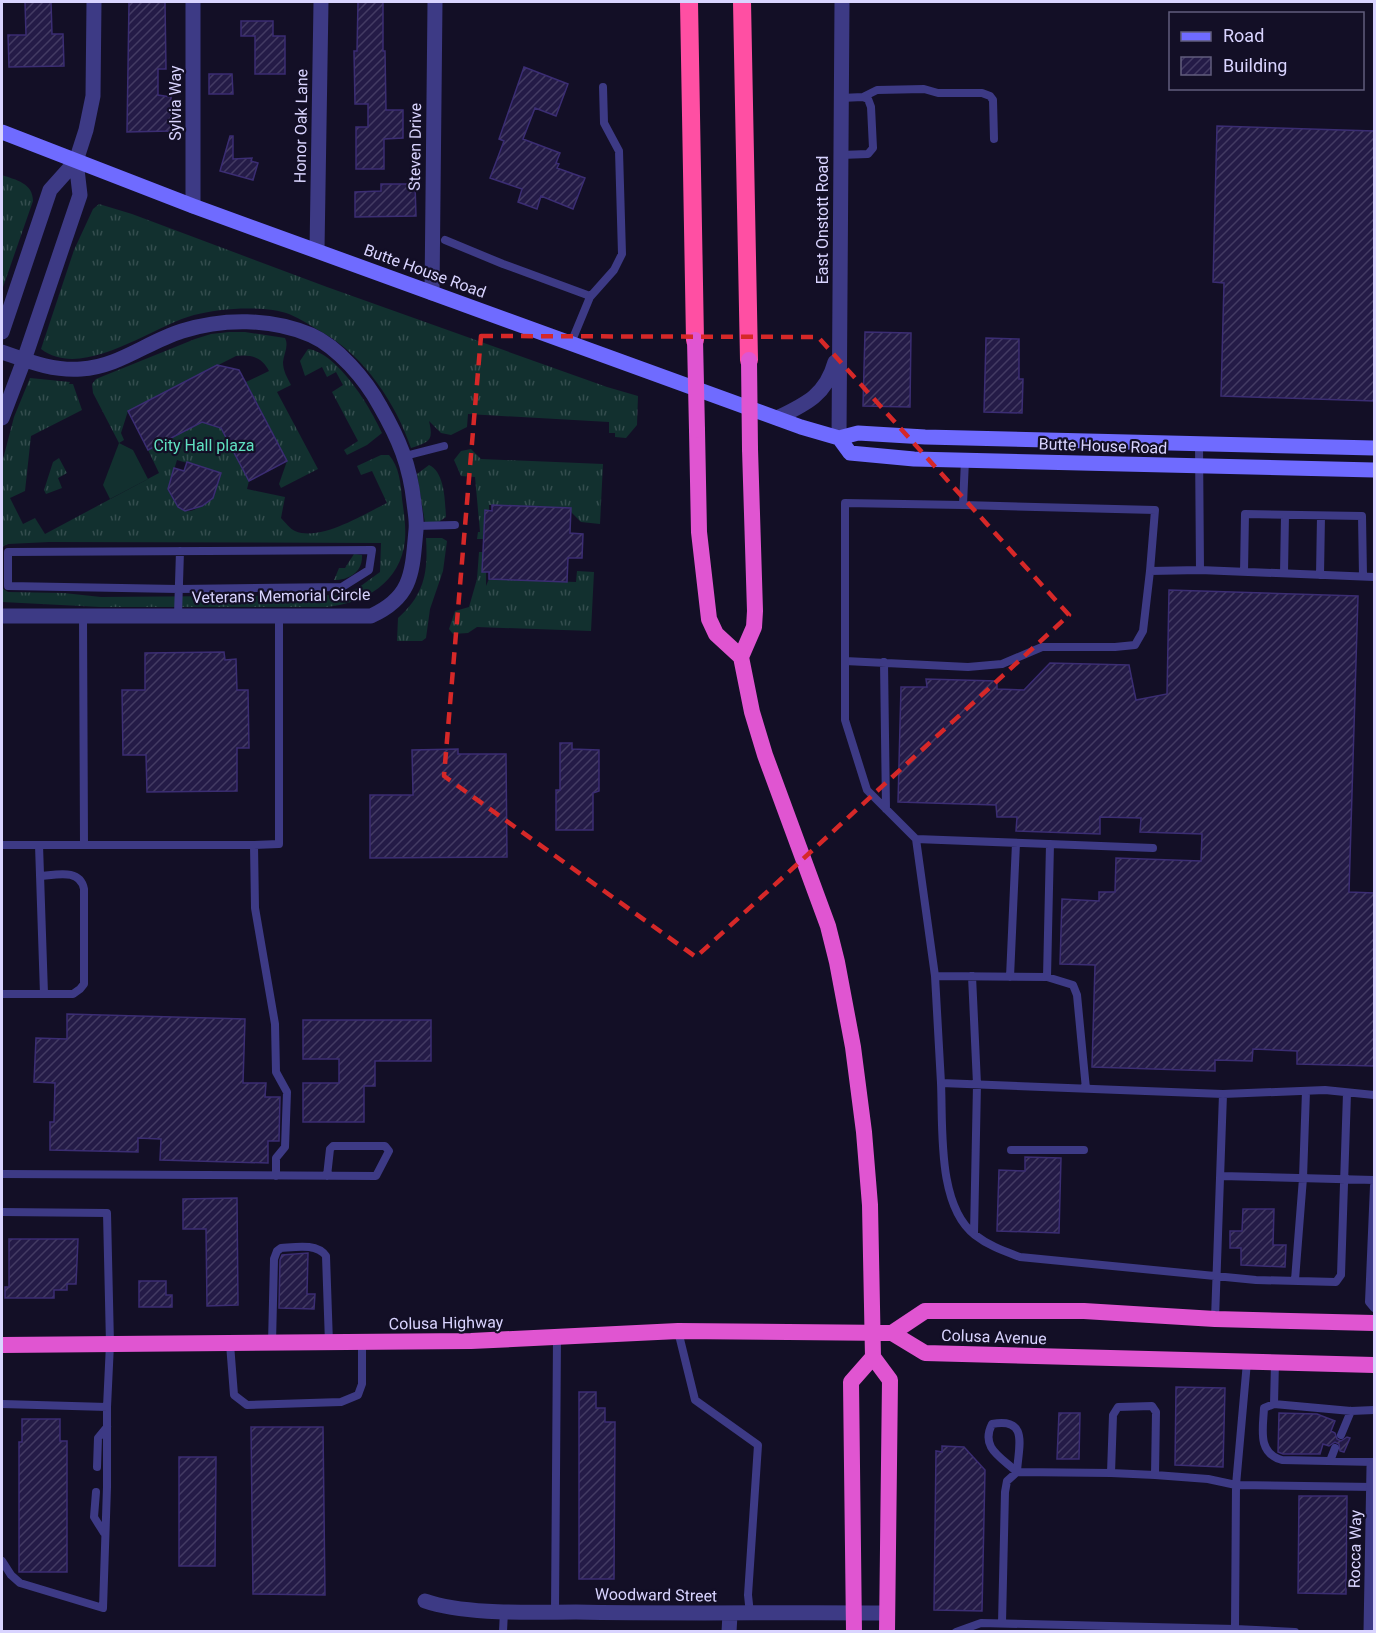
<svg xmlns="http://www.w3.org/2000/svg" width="1376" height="1633" font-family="Roboto,sans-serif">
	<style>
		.grass { fill: url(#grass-tufts); fill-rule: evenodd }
		.garden { fill: #12302f }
		.building { fill: url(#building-hatch); stroke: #3b2d73; stroke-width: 1.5 }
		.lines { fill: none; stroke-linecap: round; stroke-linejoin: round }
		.service { stroke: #3d3a85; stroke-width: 8 }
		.minor { stroke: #3d3a85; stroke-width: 15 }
		.tertiary { stroke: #3d3a85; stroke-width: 15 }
		.secondary { stroke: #6f6bff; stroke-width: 15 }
		.trunk { stroke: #e055d1; stroke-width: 16 }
		.motorway { stroke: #ff4fa3; stroke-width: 18 }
		.trunk-bridge { stroke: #e055d1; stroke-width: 16 }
		.marked { fill: none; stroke: #d62828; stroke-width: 4.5; stroke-dasharray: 12 8; stroke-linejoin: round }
		.labels { text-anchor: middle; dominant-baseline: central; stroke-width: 4.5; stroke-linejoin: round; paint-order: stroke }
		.street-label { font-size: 16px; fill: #d9d4ff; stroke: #130f26 }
		.park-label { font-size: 16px; fill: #5fe0c0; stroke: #130f26 }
	</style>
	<defs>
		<pattern id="grass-tufts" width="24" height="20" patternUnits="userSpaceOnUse" patternTransform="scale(1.5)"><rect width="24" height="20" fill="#12302f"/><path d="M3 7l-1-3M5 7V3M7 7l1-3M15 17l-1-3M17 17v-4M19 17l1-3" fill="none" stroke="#344d4e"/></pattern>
		<pattern id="building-hatch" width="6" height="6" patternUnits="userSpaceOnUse" patternTransform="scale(1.5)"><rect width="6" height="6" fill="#241b47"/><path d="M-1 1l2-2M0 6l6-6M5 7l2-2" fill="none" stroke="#433b63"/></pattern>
	</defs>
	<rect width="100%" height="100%" fill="#130f26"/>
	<path class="grass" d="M 2,175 C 16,180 33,183 33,201 L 2,290 Z
		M 99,204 L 132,214 L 327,287 L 607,387 L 638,396 L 637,425 L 626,438 L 615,437 L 615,433 L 609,433 L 609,422 L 468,414 L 467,427 L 451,435 L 441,433 L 429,421 C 434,441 429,442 411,448 C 396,404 365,357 325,334 C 313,327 301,319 289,314 C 264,305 220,308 194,315 C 152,326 83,381 41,349 L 74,250 L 93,209 Z
		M 229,332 L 245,332 L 285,338 C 289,346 284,353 283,362 C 283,371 287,377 291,385 L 277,392 L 318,469 L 281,488 L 279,484 L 287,461 L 246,382 L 269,371 C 262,357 251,354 236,356 L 128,411 L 121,433 L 124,440 L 119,443 L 93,393 L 92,384 L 96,379 L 195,339 L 211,334 Z
		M 308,349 C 338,353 371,408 382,433 L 367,445 L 347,455 L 344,450 L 358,441 L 332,392 L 343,385 L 336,372 L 327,377 L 322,367 L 305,376 L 300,361 Z
		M 30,378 L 70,382 L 69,384 L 73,384 L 82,410 L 31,436 L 25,491 L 10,498 L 23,524 L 35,518 L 45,534 L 159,473 L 148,450 L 202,422 L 221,428 L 249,481 L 247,489 L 285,497 L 281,518 C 285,522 290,529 295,531 C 320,542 364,514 387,503 L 372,471 L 361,475 L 357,466 L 381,455 L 389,455 C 399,466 401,484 402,499 C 404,513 406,526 405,540 C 401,583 364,603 327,607 L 100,607 L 2,602 L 2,588 L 8,592 L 64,593 L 101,597 L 337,595 L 358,588 L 380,572 L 381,543 L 49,542 L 8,544 L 2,547 L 2,463 L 14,417 ZM 177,460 L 221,473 L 213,498 C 185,517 185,517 168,489 Z
		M 471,449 L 481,459 L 603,464 L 600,524 L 581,522 L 571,512 L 571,508 L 489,505 L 489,510 L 485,511 L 483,539 L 477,539 L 478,532 L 480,532 L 475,477 L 461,476 L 454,460 L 461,451 Z
		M 59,458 L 67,473 L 58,478 L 62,488 L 46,494 L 44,490 L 53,462 Z
		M 429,465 C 445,472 445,502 446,517 L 437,523 L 425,523 L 417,474 Z
		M 426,538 L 442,538 L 447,541 L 443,571 L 430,609 L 426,638 L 422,641 L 397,641 L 398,618 C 425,594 428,572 426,538 Z
		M 479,552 L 483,552 L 482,571 L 486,572 L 486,586 L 489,579 L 576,582 L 577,571 L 594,572 L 591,631 L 477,627 L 468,633 L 453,634 L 449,629 L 455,611 L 469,607 L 477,579 Z
		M 354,554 L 362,555 C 363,572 349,580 334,580 L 339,568 L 345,568 Z"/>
	<path class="garden" d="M 119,443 L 133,450 L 148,479 L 110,499 L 103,485 Z"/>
	<path class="building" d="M 25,2 L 51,2 L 52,34 L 63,34 L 64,66 L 9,67 L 8,35 L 26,35 Z
		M 129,2 L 165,2 L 166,69 L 158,69 L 158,95 L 171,97 L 171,131 L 127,132 Z
		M 358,2 L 383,2 L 383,51 L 385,51 L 386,110 L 403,110 L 403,138 L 384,139 L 384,169 L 356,169 L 356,127 L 368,127 L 368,104 L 355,104 L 354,51 L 357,51 Z
		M 241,21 L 273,21 L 273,36 L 285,36 L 285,74 L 255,74 L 255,36 L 241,36 Z
		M 524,67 L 568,84 L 556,116 L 535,108 L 523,139 L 560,153 L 556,163 L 559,164 L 557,168 L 585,178 L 573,209 L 541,196 L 537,209 L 518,202 L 522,189 L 490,178 L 504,141 L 499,139 Z
		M 209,74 L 232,74 L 233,94 L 209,94 Z
		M 1217,126 L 1374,131 L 1374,401 L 1221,396 L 1224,283 L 1213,282 Z
		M 230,136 L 233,136 L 233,159 L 252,158 L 251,161 L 258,163 L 253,180 L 220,171 Z
		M 381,184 L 415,184 L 416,216 L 355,217 L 355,192 L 381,191 Z
		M 865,332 L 911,333 L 910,407 L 863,406 Z
		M 986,338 L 1019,339 L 1019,379 L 1023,379 L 1022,413 L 984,412 Z
		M 217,365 L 239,370 L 287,461 L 249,481 L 221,428 L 202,422 L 148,450 L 128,411 Z
		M 187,462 L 221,473 L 213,498 L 202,506 L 185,511 L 178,507 L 168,489 L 174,468 L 184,471 Z
		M 492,505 L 571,508 L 570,533 L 583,534 L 582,558 L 568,558 L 567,582 L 489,579 L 489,572 L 482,572 L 485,510 L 492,511 Z
		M 1169,590 L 1358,596 L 1349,892 L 1374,893 L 1374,1066 L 1297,1064 L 1297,1051 L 1253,1049 L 1252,1061 L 1215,1060 L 1215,1071 L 1092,1067 L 1095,965 L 1060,964 L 1062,899 L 1099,901 L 1099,892 L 1115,892 L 1116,858 L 1201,861 L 1202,834 L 1140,832 L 1141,818 L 1100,817 L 1100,834 L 1016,831 L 1017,817 L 997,817 L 996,805 L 898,802 L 901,687 L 927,687 L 926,679 L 997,681 L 997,689 L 1024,690 L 1050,663 L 1129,665 L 1136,700 L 1167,694 Z
		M 224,652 L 225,660 L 236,659 L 237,690 L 248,690 L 249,748 L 237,748 L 237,791 L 147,792 L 146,755 L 123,755 L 122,690 L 145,690 L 145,653 Z
		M 560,743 L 572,743 L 572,749 L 599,750 L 599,791 L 593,793 L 593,830 L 556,830 L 556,790 L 560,790 Z
		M 458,749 L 458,754 L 506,754 L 507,857 L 370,858 L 370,795 L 413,795 L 412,750 Z
		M 67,1014 L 245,1019 L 243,1083 L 266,1083 L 265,1097 L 280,1097 L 279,1141 L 268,1141 L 268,1163 L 160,1160 L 161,1139 L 138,1138 L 138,1152 L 50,1150 L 50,1122 L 54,1122 L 55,1083 L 34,1082 L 36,1038 L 67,1039 Z
		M 303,1020 L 431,1020 L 431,1061 L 375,1061 L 375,1086 L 364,1086 L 364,1122 L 303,1122 L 303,1083 L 339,1083 L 339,1059 L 303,1059 Z
		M 1025,1157 L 1061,1158 L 1059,1233 L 997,1231 L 999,1170 L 1025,1171 Z
		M 237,1198 L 238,1305 L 207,1306 L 206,1229 L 183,1229 L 183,1199 Z
		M 1243,1209 L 1274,1209 L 1273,1245 L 1286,1245 L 1285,1267 L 1241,1265 L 1241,1248 L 1230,1248 L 1230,1231 L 1242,1231 Z
		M 9,1239 L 78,1239 L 76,1284 L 67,1284 L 67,1290 L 54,1290 L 54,1298 L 5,1298 L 5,1287 L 9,1287 Z
		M 308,1253 L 307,1294 L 315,1294 L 314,1309 L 279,1308 L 280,1260 L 282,1255 Z
		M 139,1281 L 166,1281 L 166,1295 L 172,1295 L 172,1307 L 139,1307 Z
		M 1176,1387 L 1225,1388 L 1223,1467 L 1175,1465 Z
		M 579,1392 L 596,1392 L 596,1408 L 605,1408 L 605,1422 L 615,1422 L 614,1579 L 579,1579 Z
		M 1059,1413 L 1080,1413 L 1079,1459 L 1057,1459 Z
		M 1279,1413 L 1317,1414 L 1335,1421 L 1331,1431 L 1335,1433 L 1337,1439 L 1341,1441 L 1347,1437 L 1350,1438 L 1344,1452 L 1340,1451 L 1339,1444 L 1335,1442 L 1329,1446 L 1323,1444 L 1320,1454 L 1283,1454 L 1278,1452 Z
		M 22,1419 L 60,1419 L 60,1441 L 67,1441 L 67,1572 L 19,1572 L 19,1442 L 22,1442 Z
		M 251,1427 L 323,1427 L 325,1595 L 253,1594 Z
		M 942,1446 L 964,1447 L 985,1470 L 982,1611 L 934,1610 L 936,1451 L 942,1452 Z
		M 179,1457 L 216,1457 L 215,1566 L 179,1566 Z
		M 1299,1496 L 1347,1496 L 1346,1594 L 1298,1593 Z"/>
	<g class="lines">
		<path class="service" d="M 863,97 L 877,90 L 924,89 L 938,93 L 982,93 L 990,96 L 993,100 L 994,139
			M 841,155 L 868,154 L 873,148 L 871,107 L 868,99 L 863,97 L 841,98
			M 445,240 L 503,264 L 590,296
			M 571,343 L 590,297 L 614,270 L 622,254 L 619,151 L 604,123 L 603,87
			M 405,456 L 444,446
			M 963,505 L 1155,510 L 1150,571 L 1200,570 L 1199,443
			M 416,526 L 455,525
			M 372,550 L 369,570 L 342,587 L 178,589 L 8,586 L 8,552 Z
			M 1200,570 L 1374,577
			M 1244,572 L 1245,514 L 1362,516 L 1363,576
			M 1284,573 L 1285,515
			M 1320,575 L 1321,516
			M 178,615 L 180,551
			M 845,661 L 968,667 L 1002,664 L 1042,647 L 1115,647 L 1135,645 L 1143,631 L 1150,571
			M 884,662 L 886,809
			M 916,839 L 1153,848
			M 2,845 L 84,845 L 83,616
			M 39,845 L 44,994
			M 84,845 L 254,845 L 255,908 L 275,1024 L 276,1072 L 287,1092 L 285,1147 L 276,1158 L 276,1176
			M 254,845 L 279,844 L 279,616
			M 935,976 L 1047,977 L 1073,985 L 1077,995 L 1086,1089
			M 972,976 L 977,1084 L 974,1234
			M 1010,977 L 1016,843
			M 1047,977 L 1050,844
			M 2,994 L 73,994 L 80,989 L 84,984 L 84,889 C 80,868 56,875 40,876
			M 941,1083 L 935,976 L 916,839 L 867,790 L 845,720 L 845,503 L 963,505 L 965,460
			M 1347,1093 L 1341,1275 L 1336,1282 L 1256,1280 L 1020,1257 C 1004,1251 989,1246 975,1235 C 937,1206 943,1127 941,1083 L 1223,1094 L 1325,1090 L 1374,1095
			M 1011,1150 L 1084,1150
			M 2,1174 L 376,1176 L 389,1151 L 385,1146 L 333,1146 L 330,1149 L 327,1176
			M 1221,1176 L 1374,1180
			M 1374,1186 L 1369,1302 L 1374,1308
			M 2,1212 L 107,1213 L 110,1344 L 107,1407 L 107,1487 L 103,1608 L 20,1583 L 11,1575 L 2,1561
			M 1295,1280 L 1303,1178 L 1306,1091
			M 1215,1319 L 1223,1094
			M 678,1331 L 695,1400 L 758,1445 L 748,1595 L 750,1614
			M 272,1343 L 274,1259 L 277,1251 L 281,1248 C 296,1247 317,1243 326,1256 L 329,1343
			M 230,1344 L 234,1395 L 247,1405 L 341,1402 L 358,1395 L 362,1384 L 362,1343
			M 1247,1362 L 1236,1485 L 1374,1487
			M 1275,1362 L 1274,1404 L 1351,1411 L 1374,1410
			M 2,1404 L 107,1407
			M 1274,1404 L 1264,1408 C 1263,1429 1257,1453 1282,1460 L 1374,1462
			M 1341,1435 L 1351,1411
			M 1330,1461 L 1335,1448
			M 97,1467 L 98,1438 L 107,1427
			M 1111,1473 L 1155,1475
			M 96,1492 L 94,1517 L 104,1533
			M 555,1612 L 557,1338
			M 1002,1623 L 1005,1492 L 1007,1481 L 1017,1472 C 1018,1448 1030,1417 992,1424 C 980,1448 1001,1457 1017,1472 L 1111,1473 L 1113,1415 L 1118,1407 L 1152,1406 L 1156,1412 L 1155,1475 L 1208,1479 L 1236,1485 L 1235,1629 L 1295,1632
			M 503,1632 L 504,1611
			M 956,1632 L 981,1623 L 1235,1629"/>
		<path class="minor" d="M 193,206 L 193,2
			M 317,250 L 321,2
			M 432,293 L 435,2
			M 2,332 L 50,190 L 76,161
			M 2,352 C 28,361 52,371 81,369 C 118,367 147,342 182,331 C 223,318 271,318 311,335 C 338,347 366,380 380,406 C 399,439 410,465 414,503 C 415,512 417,521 416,530 C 412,572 413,597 371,616 L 2,616
			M 2,418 L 24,360 L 80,195 L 76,161 L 86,130 L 93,96 L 94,2
			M 425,1601 C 465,1615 532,1612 576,1612 C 680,1614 783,1612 887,1613
			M 729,1632 L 730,1614
			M 1371,1632 L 1374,1467"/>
		<path class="tertiary" d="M 777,418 C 806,404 826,395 835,362
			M 839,438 L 842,2"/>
		<path class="secondary" d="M 2,132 L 193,206 L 801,427 L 839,438 L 858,433 L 925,437 L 1374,448
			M 839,438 L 850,453 L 914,459 L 1374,470"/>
		<path class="trunk" d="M 697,430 L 699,532 L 709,619 L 716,634 L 741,657 L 752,712 L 765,755 L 828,926 L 837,962 L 853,1047 L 864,1132 L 870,1205 L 873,1357 L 890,1380 L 887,1632
			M 741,657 L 754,627 L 755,611 L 750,449
			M 892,1333 L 925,1311 L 1084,1311 L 1215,1319 L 1374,1323
			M 892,1333 L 925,1353 L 1374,1365
			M 2,1345 L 471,1341 L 678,1331 L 892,1333
			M 854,1632 L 851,1382 L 873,1357"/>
		<path class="motorway" d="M 689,2 L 695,340
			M 742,2 L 749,360"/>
		<path class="trunk-bridge" d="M 695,340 L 697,430
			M 749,360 L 750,449"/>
	</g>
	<path class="marked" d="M 481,336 L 818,337 L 1069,615 L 696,957 L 444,776 Z"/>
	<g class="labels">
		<g class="street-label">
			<text transform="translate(175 103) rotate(-90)">Sylvia Way</text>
			<text transform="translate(301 126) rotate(-89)">Honor Oak Lane</text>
			<text transform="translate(415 147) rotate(-89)">Steven Drive</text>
			<text transform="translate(822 220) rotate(-90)">East Onstott Road</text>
			<text transform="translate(425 271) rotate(20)">Butte House Road</text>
			<text transform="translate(1103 446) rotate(2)">Butte House Road</text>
			<text transform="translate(281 596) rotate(-1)">Veterans Memorial Circle</text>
			<text transform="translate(446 1323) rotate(-1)">Colusa Highway</text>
			<text transform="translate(994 1337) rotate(2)">Colusa Avenue</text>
			<text transform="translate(1355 1549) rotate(-89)">Rocca Way</text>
			<text transform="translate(656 1595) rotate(1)">Woodward Street</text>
		</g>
		<g class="park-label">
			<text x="204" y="445">City Hall plaza</text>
		</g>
	</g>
	<rect width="1376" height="1633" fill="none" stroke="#d9d4ff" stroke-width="6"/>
	<rect x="1169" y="12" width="195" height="78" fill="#130f26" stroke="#625e7d" stroke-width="1.5"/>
	<rect x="1181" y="32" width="30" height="9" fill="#6f6bff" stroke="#625e7d" stroke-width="1.5"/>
	<text x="1223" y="42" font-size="18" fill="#d9d4ff">Road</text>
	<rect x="1181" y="57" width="30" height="18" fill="url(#building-hatch)" stroke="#625e7d" stroke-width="1.5"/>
	<text x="1223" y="72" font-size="18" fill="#d9d4ff">Building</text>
</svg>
